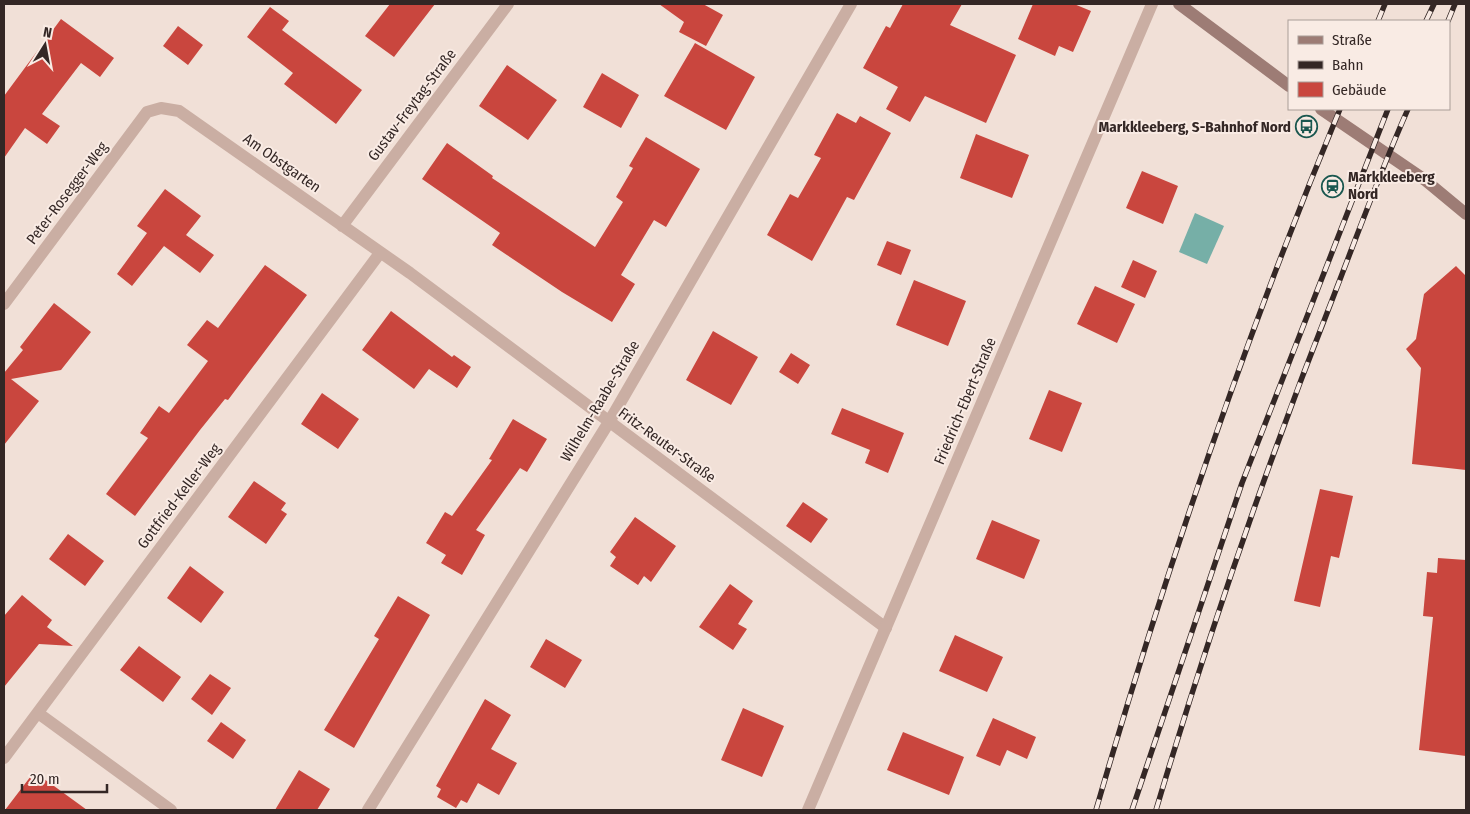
<svg xmlns="http://www.w3.org/2000/svg" width="1470" height="814" font-family="'Fira Sans Condensed',sans-serif">
	<style>
		.water { fill: #76afa7 }
		.building { fill: #c9463e }
		.lines { fill: none; stroke-linecap: round; stroke-linejoin: round }
		.minor { stroke: #caaea3; stroke-width: 12 }
		.tertiary { stroke: #caaea3; stroke-width: 12 }
		.secondary { stroke: #9d7c75; stroke-width: 12 }
		.rail-casing { stroke: #342725; stroke-width: 5.5 }
		.rail { stroke: #f9ebe4; stroke-width: 4; stroke-dasharray: 11; stroke-linecap: butt }
		.labels { text-anchor: middle; dominant-baseline: central; stroke-width: 4; stroke-linejoin: round; paint-order: stroke }
		.street-label { font-size: 15px; fill: #342725; stroke: #f9ebe4 }
		.poi-label { font-size: 15px; font-weight: bold; fill: #342725; stroke: #f9ebe4; text-anchor: end }
	</style>
	<rect width="100%" height="100%" fill="#f1e0d7"/>
	<path class="water" d="M 1195,213 L 1224,226 L 1207,264 L 1179,252 Z"/>
	<path class="building" d="M 390,4 L 435,4 L 394,57 L 365,36 Z
		M 659,4 L 703,4 L 723,15 L 706,46 L 679,32 L 684,22 Z
		M 903,4 L 962,4 L 950,25 L 1016,55 L 986,123 L 925,96 L 910,122 L 886,109 L 898,87 L 863,68 L 886,26 L 890,28 Z
		M 1033,4 L 1074,4 L 1091,11 L 1073,52 L 1059,46 L 1055,56 L 1018,39 Z
		M 270,7 L 289,21 L 282,30 L 362,90 L 336,124 L 284,84 L 293,73 L 247,37 Z
		M 61,19 L 114,58 L 100,77 L 81,63 L 42,114 L 60,126 L 47,144 L 25,128 L 4,158 L 4,96 Z
		M 178,26 L 203,45 L 188,65 L 163,46 Z
		M 695,43 L 755,77 L 726,130 L 664,96 Z
		M 507,65 L 557,100 L 528,140 L 479,106 Z
		M 602,73 L 639,95 L 621,128 L 583,107 Z
		M 837,113 L 856,123 L 860,116 L 891,133 L 854,200 L 847,197 L 812,261 L 767,235 L 790,194 L 798,198 L 821,158 L 814,155 Z
		M 976,134 L 1029,155 L 1012,198 L 960,178 Z
		M 646,137 L 700,169 L 666,227 L 654,220 L 621,275 L 635,284 L 612,322 L 562,292 L 492,245 L 500,233 L 422,179 L 447,143 L 493,176 L 492,178 L 595,247 L 623,202 L 616,197 L 633,168 L 629,166 Z
		M 1142,171 L 1178,186 L 1163,224 L 1126,208 Z
		M 165,189 L 201,216 L 186,235 L 214,255 L 200,273 L 164,246 L 132,286 L 117,274 L 147,233 L 137,226 Z
		M 887,241 L 911,250 L 901,275 L 877,265 Z
		M 1133,260 L 1157,271 L 1145,298 L 1121,287 Z
		M 265,265 L 307,295 L 228,400 L 225,399 L 200,430 L 135,516 L 106,494 L 148,438 L 140,433 L 159,406 L 169,413 L 208,361 L 187,345 L 207,320 L 218,328 Z
		M 1456,266 L 1466,276 L 1466,470 L 1412,464 L 1421,368 L 1406,349 L 1416,339 L 1424,294 Z
		M 914,280 L 966,301 L 948,346 L 896,325 Z
		M 1095,286 L 1135,304 L 1117,343 L 1077,324 Z
		M 54,303 L 91,332 L 61,370 L 11,379 L 39,401 L 4,445 L 4,373 L 23,350 L 20,347 Z
		M 391,311 L 452,357 L 454,355 L 471,367 L 457,388 L 429,369 L 414,389 L 362,350 Z
		M 713,331 L 758,357 L 731,405 L 686,380 Z
		M 791,353 L 810,365 L 798,384 L 779,372 Z
		M 1049,390 L 1082,403 L 1062,452 L 1029,439 Z
		M 322,393 L 359,419 L 338,449 L 301,424 Z
		M 842,408 L 904,433 L 888,473 L 865,463 L 870,450 L 831,434 Z
		M 513,419 L 547,439 L 527,472 L 520,468 L 476,530 L 485,535 L 462,575 L 441,563 L 446,555 L 426,543 L 445,512 L 452,516 L 492,460 L 489,459 Z
		M 254,481 L 286,503 L 281,510 L 287,514 L 266,544 L 228,517 Z
		M 1320,489 L 1353,496 L 1339,558 L 1331,556 L 1320,607 L 1294,601 Z
		M 803,502 L 828,519 L 811,543 L 786,526 Z
		M 635,517 L 676,546 L 651,582 L 644,576 L 638,585 L 610,566 L 616,557 L 610,552 Z
		M 992,520 L 1040,540 L 1024,579 L 976,559 Z
		M 68,534 L 104,561 L 85,586 L 49,559 Z
		M 1438,558 L 1466,560 L 1466,756 L 1419,750 L 1433,617 L 1423,616 L 1427,572 L 1437,573 Z
		M 190,566 L 224,592 L 201,623 L 167,598 Z
		M 730,584 L 753,601 L 738,624 L 747,629 L 733,650 L 699,627 Z
		M 22,595 L 52,620 L 47,627 L 73,646 L 39,644 L 4,687 L 4,616 Z
		M 398,596 L 430,615 L 354,748 L 324,730 L 379,639 L 374,636 Z
		M 955,635 L 1003,657 L 987,692 L 939,671 Z
		M 546,639 L 582,660 L 565,688 L 530,667 Z
		M 139,646 L 181,677 L 163,702 L 120,670 Z
		M 210,674 L 231,688 L 212,715 L 191,699 Z
		M 485,699 L 511,715 L 491,749 L 517,763 L 499,795 L 478,783 L 467,803 L 461,800 L 456,808 L 437,797 L 441,789 L 436,786 Z
		M 743,708 L 784,726 L 762,777 L 721,760 Z
		M 993,718 L 1036,737 L 1027,759 L 1007,750 L 1000,766 L 976,756 Z
		M 221,722 L 246,740 L 233,759 L 207,741 Z
		M 903,732 L 964,757 L 949,795 L 887,770 Z
		M 299,770 L 330,789 L 317,810 L 275,810 Z
		M 34,772 L 54,786 L 87,810 L 5,810 Z"/>
	<g class="lines">
		<path class="minor" d="M 342,226 L 508,4
			M 4,304 L 147,112 L 161,108 L 179,111 L 410,273 L 886,628
			M 38,713 L 171,810
			M 4,758 L 380,253
			M 368,810 L 609,422 L 851,4"/>
		<path class="tertiary" d="M 808,810 L 1152,4"/>
		<path class="secondary" d="M 1179,4 L 1289,86
			M 1321,109 L 1425,180 L 1466,214"/>
		<defs>
			<path id="rail" d="M 1378,21 L 1385,4
				M 1426,21 L 1434,4
				M 1448,21 L 1455,4
				M 1096,810 C 1165,572 1245,338 1340,109
				M 1132,810 L 1242,483 L 1388,109
				M 1156,810 C 1208,636 1267,464 1334,295 C 1358,233 1381,170 1408,109"/>
		</defs>
		<use href="#rail" class="rail-casing"/>
		<use href="#rail" class="rail"/>
	</g>
	<defs>
		<symbol id="bus-ring" viewBox="-11 -11 22 22"><circle r="9.5" fill="#f9ebe4" stroke="#1a574f" stroke-width="1.5"/><path d="M-5-6H5V4H4V6H2V4H-2V6H-4V4H-5ZM-3.5-4V0h7V-4ZM-3.5 1.2v1.5H-2V1.2ZM2 1.2v1.5H3.5V1.2Z" fill="#1a574f"/></symbol>
		<symbol id="station-ring" viewBox="-11 -11 22 22"><circle r="9.5" fill="#f9ebe4" stroke="#1a574f" stroke-width="1.5"/><path d="M-3-6H3Q5-6 5-4V2Q5 4 3 4L4.5 6H3L1.5 4h-3L-3 6H-4.5L-3 4Q-5 4-5 2V-4Q-5-6-3-6ZM-3.5-4v3h7v-3ZM-3.5 1v1.5H-2V1ZM2 1v1.5H3.5V1Z" fill="#1a574f"/></symbol>
	</defs>
	<g fill-rule="evenodd">
		<use href="#bus-ring" x="1294" y="114" width="25" height="25"/>
		<use href="#station-ring" x="1320" y="174" width="25" height="25"/>
	</g>
	<g class="labels">
		<g class="street-label">
			<text transform="translate(412 105) rotate(-53)">Gustav-Freytag-Straße</text>
			<text transform="translate(282 163) rotate(35)">Am Obstgarten</text>
			<text transform="translate(67 193) rotate(-53)">Peter-Rosegger-Weg</text>
			<text transform="translate(600 401) rotate(-59)">Wilhelm-Raabe-Straße</text>
			<text transform="translate(965 401) rotate(-67)">Friedrich-Ebert-Straße</text>
			<text transform="translate(667 445) rotate(36)">Fritz-Reuter-Straße</text>
			<text transform="translate(179 496) rotate(-53)">Gottfried-Keller-Weg</text>
		</g>
		<g class="poi-label">
			<text x="1291" y="127">Markkleeberg, S-Bahnhof Nord</text>
			<text x="1348" y="177" text-anchor="start">Markkleeberg<tspan x="1348" dy="17">Nord</tspan></text>
		</g>
	</g>
	<rect width="1470" height="814" fill="none" stroke="#342725" stroke-width="10"/>
	<rect x="1288" y="20" width="162" height="90" fill="#f9ebe4" stroke="#aa9d98"/>
	<rect x="1298" y="36" width="25" height="8" fill="#9d7c75" stroke="#aa9d98"/>
	<text x="1332" y="45" font-size="15" fill="#342725">Straße</text>
	<rect x="1298" y="61" width="25" height="8" fill="#342725" stroke="#aa9d98"/>
	<text x="1332" y="70" font-size="15" fill="#342725">Bahn</text>
	<rect x="1298" y="82" width="25" height="15" fill="#c9463e" stroke="#aa9d98"/>
	<text x="1332" y="95" font-size="15" fill="#342725">Gebäude</text>
	<g transform="translate(45 45) rotate(11)" stroke="#f9ebe4" stroke-width="4" paint-order="stroke">
	<path d="M0-4L9 19L0 12L-9 19Z" fill="#342725"/>
	<text y="-8" font-size="14" font-weight="bold" text-anchor="middle" fill="#342725">N</text>
	</g>
	<path d="M22 784v8h85v-8" fill="none" stroke="#342725" stroke-width="2.5"/>
	<text x="30" y="784" font-size="15" fill="#342725" stroke="#f9ebe4" stroke-width="4" paint-order="stroke">20 m</text>
</svg>
